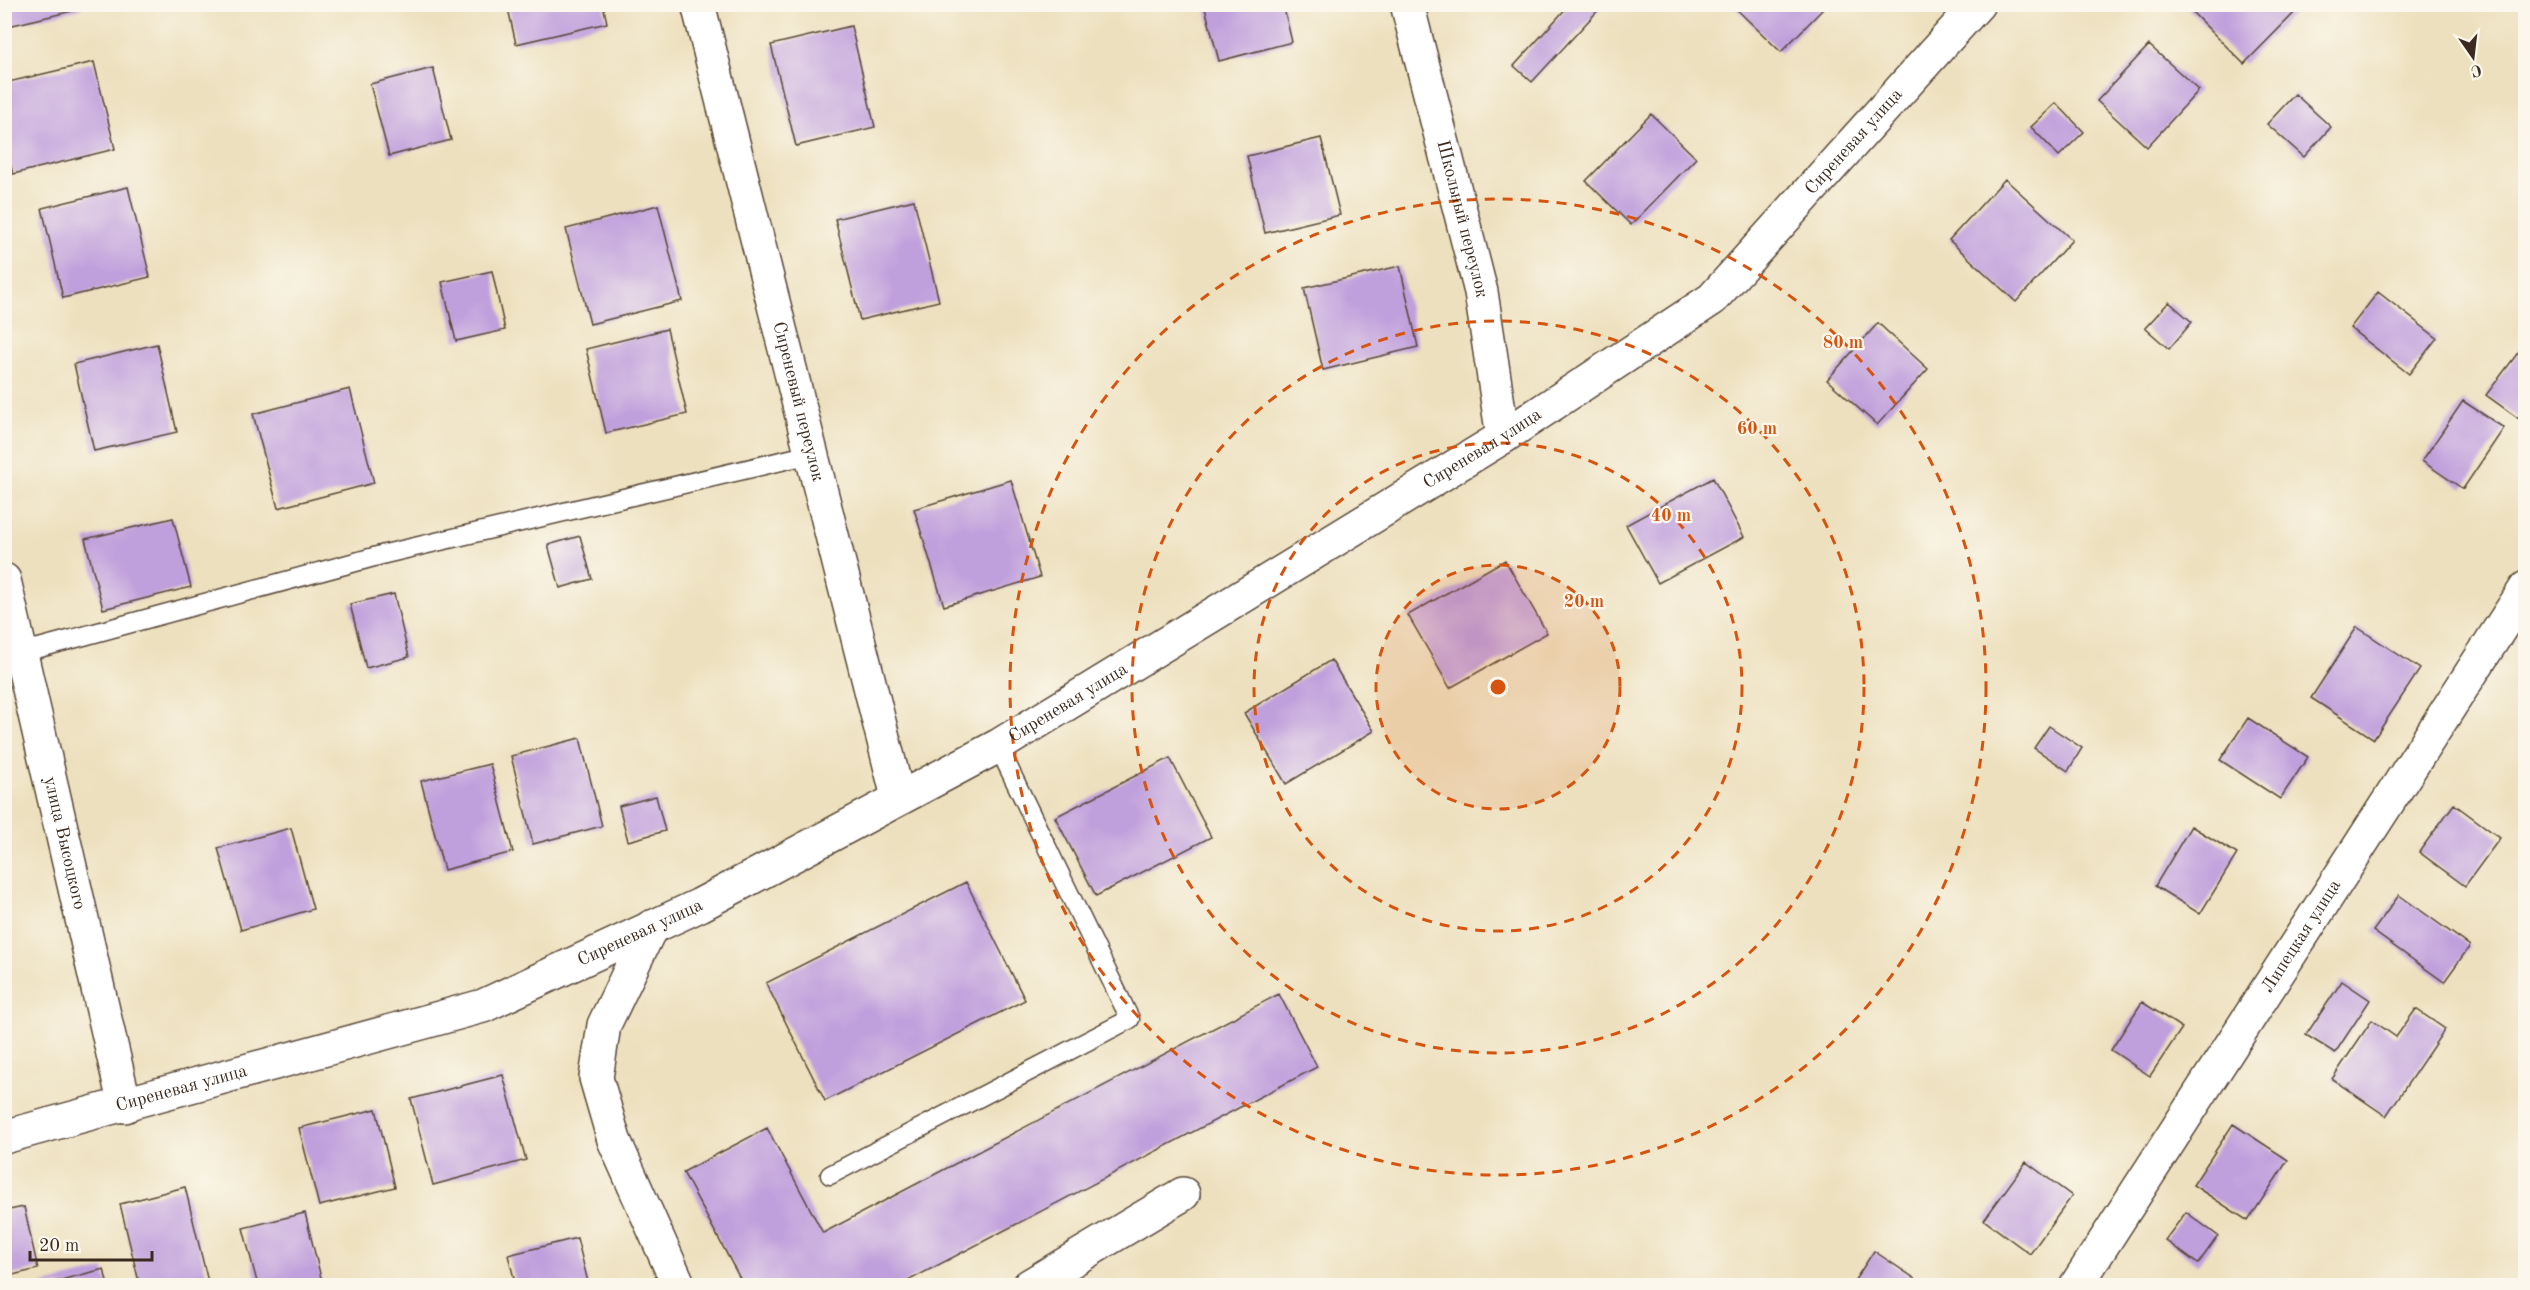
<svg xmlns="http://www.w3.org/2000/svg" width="2530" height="1290" font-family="'Old Standard TT',serif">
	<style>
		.building { fill: #bf9fdc }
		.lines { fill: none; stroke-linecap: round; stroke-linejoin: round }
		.service-casing { stroke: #564536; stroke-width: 21 }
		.minor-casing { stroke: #564536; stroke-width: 36 }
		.service { stroke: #fff; stroke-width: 18 }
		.minor { stroke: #fff; stroke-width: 33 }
		.ring { fill: none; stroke: #d7540e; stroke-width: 3; stroke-dasharray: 10 8 }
		.labels { text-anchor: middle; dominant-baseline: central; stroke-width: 4.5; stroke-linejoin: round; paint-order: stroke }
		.street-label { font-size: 18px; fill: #3b2a1e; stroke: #fbf7ec }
		.centre { fill: #d7540e; stroke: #fbf7ec; stroke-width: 3 }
		.ring-label { font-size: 18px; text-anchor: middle; font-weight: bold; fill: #d7540e; stroke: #fbf7ec; stroke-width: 4.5; stroke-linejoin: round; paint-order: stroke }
	</style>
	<rect width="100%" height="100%" fill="#fbf7ec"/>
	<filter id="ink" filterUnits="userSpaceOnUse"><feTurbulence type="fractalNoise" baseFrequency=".0167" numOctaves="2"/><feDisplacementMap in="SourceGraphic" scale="12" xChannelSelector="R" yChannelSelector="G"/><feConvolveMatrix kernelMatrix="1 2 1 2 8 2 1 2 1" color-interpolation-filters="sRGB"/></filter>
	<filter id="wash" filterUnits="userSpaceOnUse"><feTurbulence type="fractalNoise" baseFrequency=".008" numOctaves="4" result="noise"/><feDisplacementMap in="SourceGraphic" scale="24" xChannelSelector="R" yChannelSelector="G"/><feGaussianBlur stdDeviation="1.35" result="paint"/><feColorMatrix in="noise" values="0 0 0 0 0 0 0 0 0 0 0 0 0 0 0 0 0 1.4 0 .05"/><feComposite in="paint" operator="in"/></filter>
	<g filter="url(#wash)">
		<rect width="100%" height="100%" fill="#ede0be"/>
		<g id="blocks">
			<path class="building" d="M 4,4 L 80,4 L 81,9 L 4,27 Z
				M 507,4 L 603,4 L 607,23 L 516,44 Z
				M 1204,4 L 1283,4 L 1292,42 L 1219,61 Z
				M 1570,4 L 1604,4 L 1532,82 L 1514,66 Z
				M 1731,4 L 1819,4 L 1823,9 L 1781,52 Z
				M 2184,4 L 2303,4 L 2244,64 Z
				M 851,26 L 875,127 L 796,146 L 771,45 Z
				M 2149,45 L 2199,90 L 2147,147 L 2097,101 Z
				M 94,62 L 115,149 L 13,174 L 4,141 L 4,83 Z
				M 433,68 L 451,140 L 389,156 L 370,84 Z
				M 2295,94 L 2331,127 L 2304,157 L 2267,124 Z
				M 2056,103 L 2084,132 L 2059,156 L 2031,127 Z
				M 1651,114 L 1696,158 L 1631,225 L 1586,181 Z
				M 1321,138 L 1340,215 L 1265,233 L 1247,156 Z
				M 2005,179 L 2072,240 L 2016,302 L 1949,240 Z
				M 128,187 L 150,277 L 63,298 L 42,208 Z
				M 914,200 L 939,301 L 860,320 L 835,219 Z
				M 658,205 L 682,301 L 590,324 L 566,229 Z
				M 1400,266 L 1418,347 L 1323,370 L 1304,288 Z
				M 492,271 L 505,330 L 456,341 L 442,282 Z
				M 2378,292 L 2437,338 L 2409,374 L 2350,328 Z
				M 2169,302 L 2192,322 L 2169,349 L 2145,328 Z
				M 1878,323 L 1928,369 L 1877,425 L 1827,380 Z
				M 667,329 L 687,414 L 606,433 L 586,349 Z
				M 2526,342 L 2526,424 L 2486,395 Z
				M 157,344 L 177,432 L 94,451 L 74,364 Z
				M 350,389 L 374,483 L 278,508 L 253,414 Z
				M 2463,401 L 2504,428 L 2463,489 L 2422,461 Z
				M 1713,478 L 1744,537 L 1658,583 L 1626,525 Z
				M 1011,480 L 1040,577 L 944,606 L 914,509 Z
				M 173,518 L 191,587 L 103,609 L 85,539 Z
				M 580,536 L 592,579 L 560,588 L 548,545 Z
				M 1505,560 L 1547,633 L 1450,688 L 1408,615 Z
				M 394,594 L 409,657 L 366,668 L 350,604 Z
				M 2357,627 L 2420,669 L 2374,739 L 2311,698 Z
				M 1331,660 L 1374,731 L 1286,784 L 1244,713 Z
				M 2248,718 L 2308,757 L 2280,799 L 2220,760 Z
				M 2049,726 L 2082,748 L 2068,771 L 2034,748 Z
				M 580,738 L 602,826 L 533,844 L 511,756 Z
				M 1170,758 L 1211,837 L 1096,896 L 1055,817 Z
				M 490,764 L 513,852 L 444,870 L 421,781 Z
				M 656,796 L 665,831 L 628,841 L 619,806 Z
				M 2454,804 L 2500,838 L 2465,886 L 2419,852 Z
				M 2191,826 L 2237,854 L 2200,914 L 2155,886 Z
				M 291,828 L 313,909 L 241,930 L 218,848 Z
				M 966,882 L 1025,1000 L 825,1101 L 766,983 Z
				M 2399,895 L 2470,946 L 2444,982 L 2373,931 Z
				M 2342,981 L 2370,1000 L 2335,1053 L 2306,1035 Z
				M 1279,994 L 1317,1067 L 898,1286 L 744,1286 L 683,1172 L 767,1128 L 823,1233 Z
				M 2142,1002 L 2182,1028 L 2150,1076 L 2111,1050 Z
				M 2416,1009 L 2445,1029 L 2386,1116 L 2332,1079 L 2372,1020 L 2396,1037 Z
				M 503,1075 L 526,1160 L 433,1185 L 411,1099 Z
				M 376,1109 L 395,1187 L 319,1206 L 299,1128 Z
				M 2233,1124 L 2288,1160 L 2248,1221 L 2193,1185 Z
				M 2026,1162 L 2072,1196 L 2030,1254 L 1984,1220 Z
				M 185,1187 L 209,1286 L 140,1286 L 120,1204 Z
				M 24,1207 L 38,1269 L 4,1277 L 4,1211 Z
				M 2186,1212 L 2218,1236 L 2198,1264 L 2165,1240 Z
				M 305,1213 L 323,1286 L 258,1286 L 243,1228 Z
				M 577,1238 L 589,1286 L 516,1286 L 508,1255 Z
				M 1874,1251 L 1926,1286 L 1851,1286 Z
				M 104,1269 L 108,1286 L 41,1286 L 41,1285 Z"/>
		</g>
	</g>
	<g filter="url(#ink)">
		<use href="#blocks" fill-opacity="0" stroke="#564536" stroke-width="1.5"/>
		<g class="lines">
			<defs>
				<path id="service" d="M 21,653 L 385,554 L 811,454
					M 830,1175 L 1130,1019 L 998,746"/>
				<g id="minor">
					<path id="s1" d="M 698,4 L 898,797"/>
					<path id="s2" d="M 1407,4 L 1481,292 L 1503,437"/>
					<path id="s3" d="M 4,580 L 125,1106"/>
					<path d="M 651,927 L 604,1025 L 596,1078 L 614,1140 L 679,1286"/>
					<path id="s4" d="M 4,1137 L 483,1006 L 700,905 L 998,746 L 1503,437 L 1712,299 L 1978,4"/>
					<path d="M 1029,1286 L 1183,1194"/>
					<path id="s5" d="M 2076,1286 L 2526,588"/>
				</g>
			</defs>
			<use href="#service" class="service-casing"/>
			<use href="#minor" class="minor-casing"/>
			<use href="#service" class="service"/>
			<use href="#minor" class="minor"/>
		</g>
	</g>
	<circle cx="1498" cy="687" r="122" fill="#d7540e" fill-opacity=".12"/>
	<g class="ring">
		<circle cx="1498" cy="687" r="122"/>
		<circle cx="1498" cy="687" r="244"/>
		<circle cx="1498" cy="687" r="366"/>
		<circle cx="1498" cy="687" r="488"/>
	</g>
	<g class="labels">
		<g class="street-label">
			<text stroke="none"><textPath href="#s4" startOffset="2128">Сиреневая улица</textPath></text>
			<text stroke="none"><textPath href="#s2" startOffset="222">Школьный переулок</textPath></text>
			<text stroke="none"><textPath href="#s1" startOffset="410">Сиреневый переулок</textPath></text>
			<text stroke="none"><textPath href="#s4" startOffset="1642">Сиреневая улица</textPath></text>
			<text stroke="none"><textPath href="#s4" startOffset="1156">Сиреневая улица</textPath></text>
			<text stroke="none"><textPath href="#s3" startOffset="270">улица Высоцкого</textPath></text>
			<text stroke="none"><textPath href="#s4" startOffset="670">Сиреневая улица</textPath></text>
			<text stroke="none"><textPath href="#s5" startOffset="416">Липецкая улица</textPath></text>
			<text stroke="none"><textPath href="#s4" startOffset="184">Сиреневая улица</textPath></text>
		</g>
	</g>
	<circle cx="1498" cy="687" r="9" class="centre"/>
	<g class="ring-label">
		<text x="1843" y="348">80 m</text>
		<text x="1757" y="434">60 m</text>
		<text x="1671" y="521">40 m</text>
		<text x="1584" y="607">20 m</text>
	</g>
	<rect width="2530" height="1290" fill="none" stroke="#fbf7ec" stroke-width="24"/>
	<g transform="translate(2473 57) rotate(166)" stroke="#fbf7ec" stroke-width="4.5" paint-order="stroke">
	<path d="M0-4.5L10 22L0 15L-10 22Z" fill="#3b2a1e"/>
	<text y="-9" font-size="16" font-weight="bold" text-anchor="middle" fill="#3b2a1e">С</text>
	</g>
	<path d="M30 1251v9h122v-9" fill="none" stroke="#3b2a1e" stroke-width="3"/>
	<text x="39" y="1251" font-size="18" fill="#3b2a1e" stroke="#fbf7ec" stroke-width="4.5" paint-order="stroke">20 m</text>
</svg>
